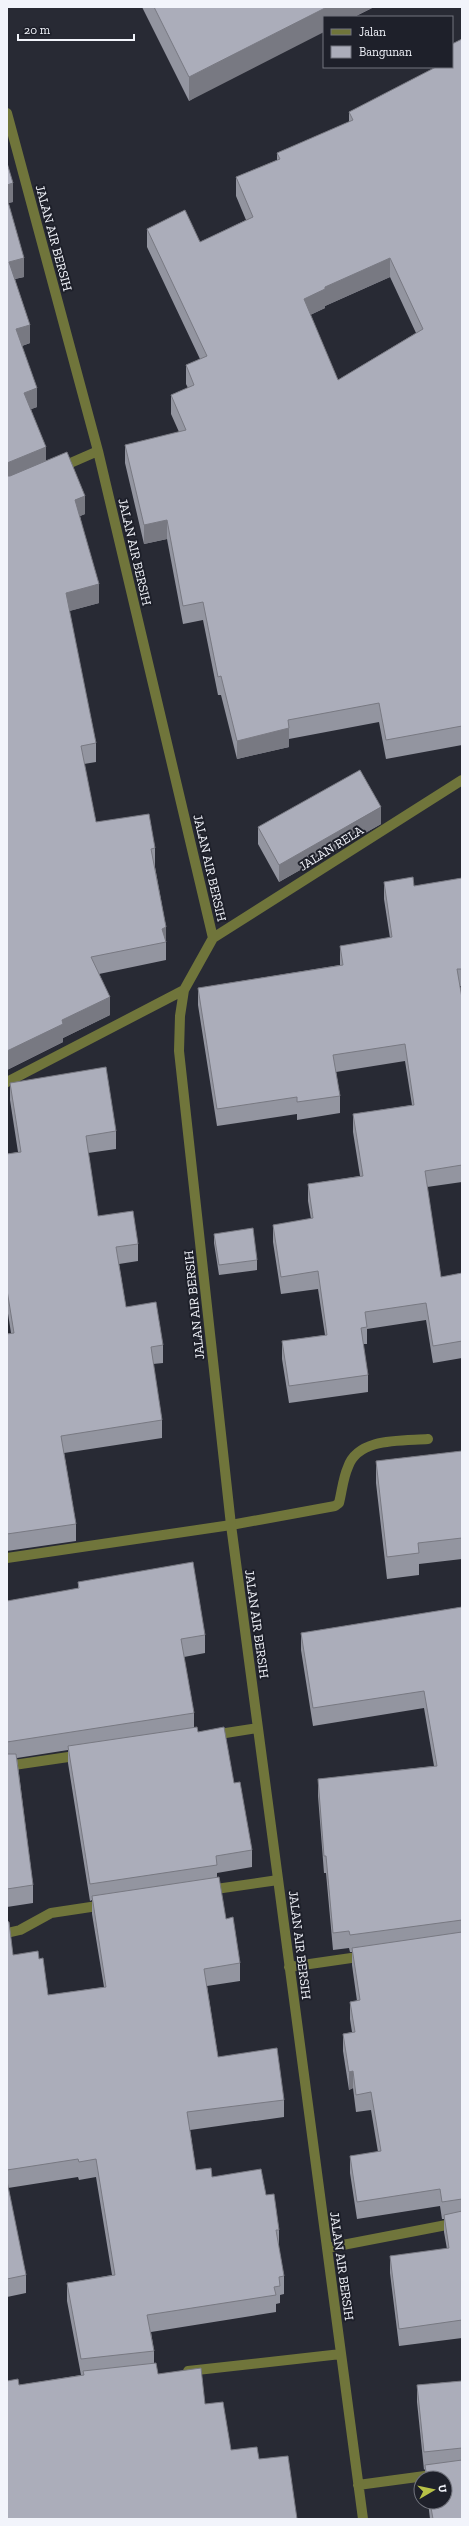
<svg xmlns="http://www.w3.org/2000/svg" width="469" height="2526" font-family="'Zilla Slab',serif">
	<style>
		.lines { fill: none; stroke-linecap: round; stroke-linejoin: round }
		.service { stroke: #70753b; stroke-width: 10 }
		.minor { stroke: #70753b; stroke-width: 10 }
		.wall { fill: #9395a0; fill-rule: evenodd }
		.shaded-wall { fill: #787982 }
		.building { fill: #abadba; stroke: #787982; fill-rule: evenodd }
		.labels { text-anchor: middle; dominant-baseline: central; stroke-width: 4; stroke-linejoin: round; paint-order: stroke }
		.street-label { font-size: 13px; fill: #f2f4fb; stroke: #1e202a }
	</style>
	<rect width="100%" height="100%" fill="#282a34"/>
	<g class="lines">
		<path class="service" d="M 231,1525 L 335,1506 L 339,1503 C 342,1491 343,1478 348,1467 C 358,1437 403,1441 428,1439"/>
		<path class="minor" d="M 7,113 L 98,451 L 213,938 L 184,990 L 180,1016 L 179,1051 L 231,1525 L 363,2519
			M 59,468 L 98,451
			M 213,938 L 462,780
			M 7,1082 L 184,990
			M 7,1558 L 231,1525
			M 213,1735 L 258,1728
			M 7,1766 L 82,1755
			M 209,1890 L 278,1880
			M 7,1933 L 20,1930 L 51,1913 L 104,1905
			M 289,1967 L 365,1956
			M 327,2248 L 462,2222
			M 188,2371 L 341,2354
			M 358,2485 L 462,2471"/>
	</g>
	<path class="wall" d="M 142,7 L 374,7 L 354,17 L 324,17 L 189,101 Z
		M 462,39 L 462,745 L 386,759 L 379,722 L 289,739 L 289,747 L 237,759 L 221,695 L 218,695 L 203,620 L 183,624 L 167,539 L 144,544 L 125,463 L 125,445 L 179,432 L 171,414 L 171,395 L 188,388 L 186,384 L 186,365 L 200,359 L 147,247 L 147,229 L 200,242 L 246,220 L 236,196 L 236,177 L 277,160 L 277,153 L 349,122 L 349,112 L 452,67 ZM 390,277 L 416,333 L 338,380 L 310,315 L 325,308 L 325,306 Z
		M 7,163 L 13,202 L 8,203 L 24,277 L 15,279 L 30,343 L 22,346 L 37,407 L 31,409 L 46,461 L 85,514 L 80,516 L 99,603 L 69,611 L 96,743 L 96,762 L 84,764 L 96,822 L 155,848 L 155,867 L 166,927 L 166,960 L 99,974 L 110,1015 L 63,1038 L 63,1042 L 7,1070 Z
		M 381,824 L 279,882 L 258,844 L 258,827 Z
		M 462,878 L 462,986 L 460,986 L 462,998 L 462,1182 L 427,1187 L 441,1277 L 462,1273 L 462,1358 L 433,1363 L 426,1320 L 367,1329 L 367,1344 L 363,1344 L 368,1375 L 368,1392 L 289,1403 L 282,1359 L 282,1341 L 325,1335 L 318,1289 L 281,1294 L 273,1242 L 273,1225 L 311,1219 L 308,1201 L 308,1184 L 360,1176 L 353,1132 L 353,1114 L 412,1105 L 405,1061 L 336,1072 L 340,1096 L 340,1113 L 297,1120 L 297,1114 L 217,1126 L 198,1005 L 198,988 L 340,965 L 340,946 L 390,938 L 384,899 L 384,882 L 414,886 Z
		M 10,1083 L 116,1131 L 116,1149 L 88,1153 L 98,1216 L 138,1244 L 138,1261 L 119,1264 L 126,1307 L 163,1345 L 163,1363 L 153,1364 L 162,1420 L 162,1438 L 64,1453 L 76,1524 L 76,1541 L 7,1551 L 7,1334 L 11,1333 L 7,1307 L 7,1154 L 18,1152 L 10,1100 Z
		M 214,1234 L 257,1260 L 257,1270 L 219,1275 L 214,1243 Z
		M 462,1451 L 462,1559 L 419,1564 L 419,1575 L 387,1579 L 376,1483 L 376,1461 Z
		M 78,1582 L 205,1635 L 205,1653 L 184,1657 L 194,1713 L 194,1727 L 234,1783 L 252,1850 L 252,1867 L 217,1873 L 217,1878 L 226,1919 L 240,1963 L 240,1981 L 207,1986 L 218,2057 L 284,2100 L 284,2117 L 190,2130 L 196,2170 L 212,2177 L 266,2195 L 279,2230 L 279,2248 L 284,2276 L 284,2294 L 280,2295 L 280,2303 L 276,2304 L 276,2312 L 151,2332 L 154,2351 L 154,2363 L 158,2374 L 205,2404 L 231,2450 L 259,2459 L 297,2519 L 19,2385 L 81,2375 L 67,2301 L 67,2283 L 112,2275 L 96,2177 L 79,2180 L 78,2177 L 8,2188 L 26,2275 L 26,2293 L 7,2297 L 7,1907 L 7,1921 L 13,1955 L 39,1959 L 48,1995 L 104,1987 L 92,1914 L 92,1900 L 90,1901 L 68,1763 L 68,1750 L 17,1758 L 33,1885 L 33,1903 L 7,1907 L 7,1601 L 78,1589 Z
		M 462,1607 L 462,2338 L 399,2346 L 390,2273 L 390,2256 L 447,2249 L 444,2232 L 444,2219 L 442,2219 L 440,2206 L 357,2219 L 350,2173 L 350,2156 L 378,2152 L 371,2110 L 356,2112 L 353,2088 L 349,2090 L 343,2051 L 343,2034 L 352,2032 L 350,2019 L 350,2002 L 357,2001 L 352,1965 L 352,1952 L 350,1952 L 349,1948 L 333,1950 L 326,1873 L 324,1873 L 318,1796 L 318,1779 L 434,1766 L 424,1708 L 313,1726 L 301,1650 L 301,1633 Z
		M 462,2381 L 462,2519 L 430,2519 L 428,2502 L 445,2502 L 445,2478 L 425,2478 L 425,2469 L 424,2470 L 417,2402 L 417,2385 Z"/>
	<path class="shaded-wall" d="M 327,7 L 374,7 L 354,17 L 324,17 L 324,32 L 189,101 L 189,77 Z
		M 13,183 L 13,202 L 7,203 L 7,185 Z
		M 24,258 L 24,277 L 9,280 L 9,262 Z
		M 390,258 L 390,277 L 325,306 L 325,308 L 304,318 L 304,299 L 325,287 Z
		M 30,325 L 30,343 L 16,348 L 16,329 Z
		M 37,388 L 37,407 L 24,412 L 24,393 Z
		M 46,447 L 46,465 L 7,482 L 7,463 Z
		M 85,496 L 85,514 L 75,518 L 75,500 Z
		M 167,520 L 167,539 L 144,544 L 144,525 Z
		M 99,584 L 99,603 L 66,612 L 66,593 Z
		M 289,728 L 289,747 L 237,759 L 237,741 Z
		M 381,807 L 381,824 L 279,882 L 279,865 Z
		M 166,927 L 166,942 L 162,929 Z
		M 110,997 L 110,1015 L 63,1038 L 63,1042 L 7,1070 L 7,1051 L 62,1020 Z
		M 353,2071 L 353,2088 L 349,2090 L 349,2072 Z"/>
	<path class="building" d="M 154,7 L 327,7 L 189,77 Z
		M 462,39 L 462,726 L 386,740 L 379,703 L 288,720 L 289,728 L 237,741 L 221,676 L 218,677 L 203,602 L 183,606 L 167,520 L 144,525 L 125,445 L 186,430 L 171,395 L 194,385 L 186,365 L 207,356 L 147,229 L 185,210 L 200,242 L 253,217 L 236,177 L 280,159 L 277,153 L 353,120 L 349,112 L 436,67 L 452,67 L 452,44 ZM 390,258 L 423,329 L 338,380 L 304,299 L 325,289 L 325,287 Z
		M 7,163 L 13,183 L 7,185 Z
		M 7,198 L 24,258 L 9,262 L 30,325 L 16,329 L 37,388 L 24,393 L 46,447 L 7,463 Z
		M 67,452 L 85,496 L 75,500 L 99,584 L 66,593 L 96,743 L 81,746 L 96,822 L 149,814 L 155,848 L 151,849 L 166,927 L 162,929 L 166,942 L 91,957 L 110,997 L 62,1020 L 63,1024 L 7,1051 L 7,476 L 10,476 Z
		M 360,770 L 381,807 L 279,865 L 258,827 Z
		M 413,877 L 414,886 L 462,878 L 462,969 L 457,969 L 462,998 L 462,1165 L 425,1171 L 441,1277 L 462,1273 L 462,1341 L 433,1346 L 426,1303 L 365,1312 L 367,1327 L 361,1328 L 368,1375 L 289,1386 L 282,1341 L 327,1335 L 318,1271 L 281,1277 L 273,1225 L 313,1218 L 308,1184 L 363,1176 L 353,1114 L 414,1105 L 405,1044 L 333,1055 L 340,1096 L 297,1102 L 297,1097 L 217,1109 L 198,988 L 343,965 L 340,946 L 392,937 L 384,882 Z
		M 106,1067 L 116,1131 L 86,1136 L 98,1216 L 133,1211 L 138,1244 L 116,1247 L 126,1307 L 156,1302 L 163,1345 L 151,1347 L 162,1420 L 61,1436 L 76,1524 L 7,1534 L 7,1334 L 14,1333 L 7,1290 L 7,1154 L 21,1152 L 10,1083 Z
		M 253,1228 L 257,1260 L 219,1265 L 214,1234 Z
		M 462,1451 L 462,1538 L 418,1543 L 419,1553 L 387,1557 L 376,1461 Z
		M 193,1562 L 205,1635 L 181,1639 L 194,1713 L 7,1742 L 7,1601 L 79,1588 L 78,1582 Z
		M 462,1607 L 462,1920 L 350,1935 L 349,1931 L 333,1933 L 326,1856 L 324,1856 L 318,1779 L 437,1766 L 424,1691 L 313,1708 L 301,1633 Z
		M 197,1727 L 198,1732 L 224,1727 L 234,1783 L 240,1782 L 252,1850 L 216,1856 L 217,1865 L 90,1884 L 68,1746 Z
		M 7,1754 L 16,1754 L 33,1885 L 7,1889 Z
		M 219,1877 L 226,1919 L 233,1917 L 240,1963 L 204,1969 L 218,2057 L 277,2048 L 284,2100 L 187,2112 L 196,2170 L 211,2168 L 212,2177 L 261,2169 L 266,2195 L 274,2194 L 279,2230 L 276,2230 L 284,2276 L 279,2277 L 280,2286 L 274,2287 L 276,2295 L 147,2315 L 154,2351 L 81,2359 L 67,2283 L 115,2275 L 96,2159 L 79,2162 L 78,2159 L 7,2170 L 7,1921 L 9,1922 L 13,1955 L 38,1951 L 39,1959 L 43,1958 L 48,1995 L 106,1987 L 92,1896 Z
		M 462,1932 L 462,2199 L 442,2202 L 440,2189 L 357,2202 L 350,2156 L 381,2151 L 371,2092 L 356,2095 L 353,2071 L 349,2072 L 343,2034 L 355,2032 L 350,2002 L 360,2000 L 352,1948 Z
		M 7,2181 L 26,2275 L 7,2279 Z
		M 462,2211 L 462,2320 L 399,2329 L 390,2256 L 449,2248 L 444,2215 Z
		M 156,2363 L 158,2374 L 201,2368 L 205,2404 L 223,2402 L 231,2450 L 257,2447 L 259,2459 L 288,2456 L 297,2519 L 7,2519 L 7,2381 L 18,2379 L 19,2385 L 84,2375 L 83,2371 Z
		M 462,2381 L 462,2448 L 424,2452 L 417,2385 Z
		M 462,2460 L 462,2519 L 433,2519 L 430,2502 L 445,2502 L 445,2478 L 427,2478 L 425,2465 Z"/>
	<g class="labels">
		<g class="street-label">
			<text transform="translate(54 238) rotate(75)">JALAN AIR BERSIH</text>
			<text transform="translate(135 552) rotate(77)">JALAN AIR BERSIH</text>
			<text transform="translate(331 848) rotate(-32)">JALAN RELA</text>
			<text transform="translate(210 868) rotate(77)">JALAN AIR BERSIH</text>
			<text transform="translate(194 1305) rotate(-96)">JALAN AIR BERSIH</text>
			<text transform="translate(257 1624) rotate(82)">JALAN AIR BERSIH</text>
			<text transform="translate(300 1945) rotate(83)">JALAN AIR BERSIH</text>
			<text transform="translate(342 2266) rotate(82)">JALAN AIR BERSIH</text>
		</g>
	</g>
	<rect width="469" height="2526" fill="none" stroke="#f2f4fb" stroke-width="16"/>
	<rect x="323" y="16" width="130" height="52" fill="#1e202a" stroke="#73757e"/>
	<rect x="331" y="29" width="20" height="6" fill="#70753b" stroke="#73757e"/>
	<text x="359" y="36" font-size="12" fill="#f2f4fb">Jalan</text>
	<rect x="331" y="46" width="20" height="12" fill="#abadba" stroke="#73757e"/>
	<text x="359" y="56" font-size="12" fill="#f2f4fb">Bangunan</text>
	<g transform="translate(433 2490) rotate(81)"><circle r="19" fill="#1e202a" stroke="#73757e"/>
	<path d="M0-3L7 15L0 10L-7 15Z" fill="#b8c147"/>
	<text y="-6" font-size="11" font-weight="bold" text-anchor="middle" fill="#f2f4fb">U</text>
	</g>
	<path d="M18 34v6h116v-6" fill="none" stroke="#f2f4fb" stroke-width="2"/>
	<text x="24" y="34" font-size="12" fill="#f2f4fb" stroke="#1e202a" stroke-width="3" paint-order="stroke">20 m</text>
</svg>
